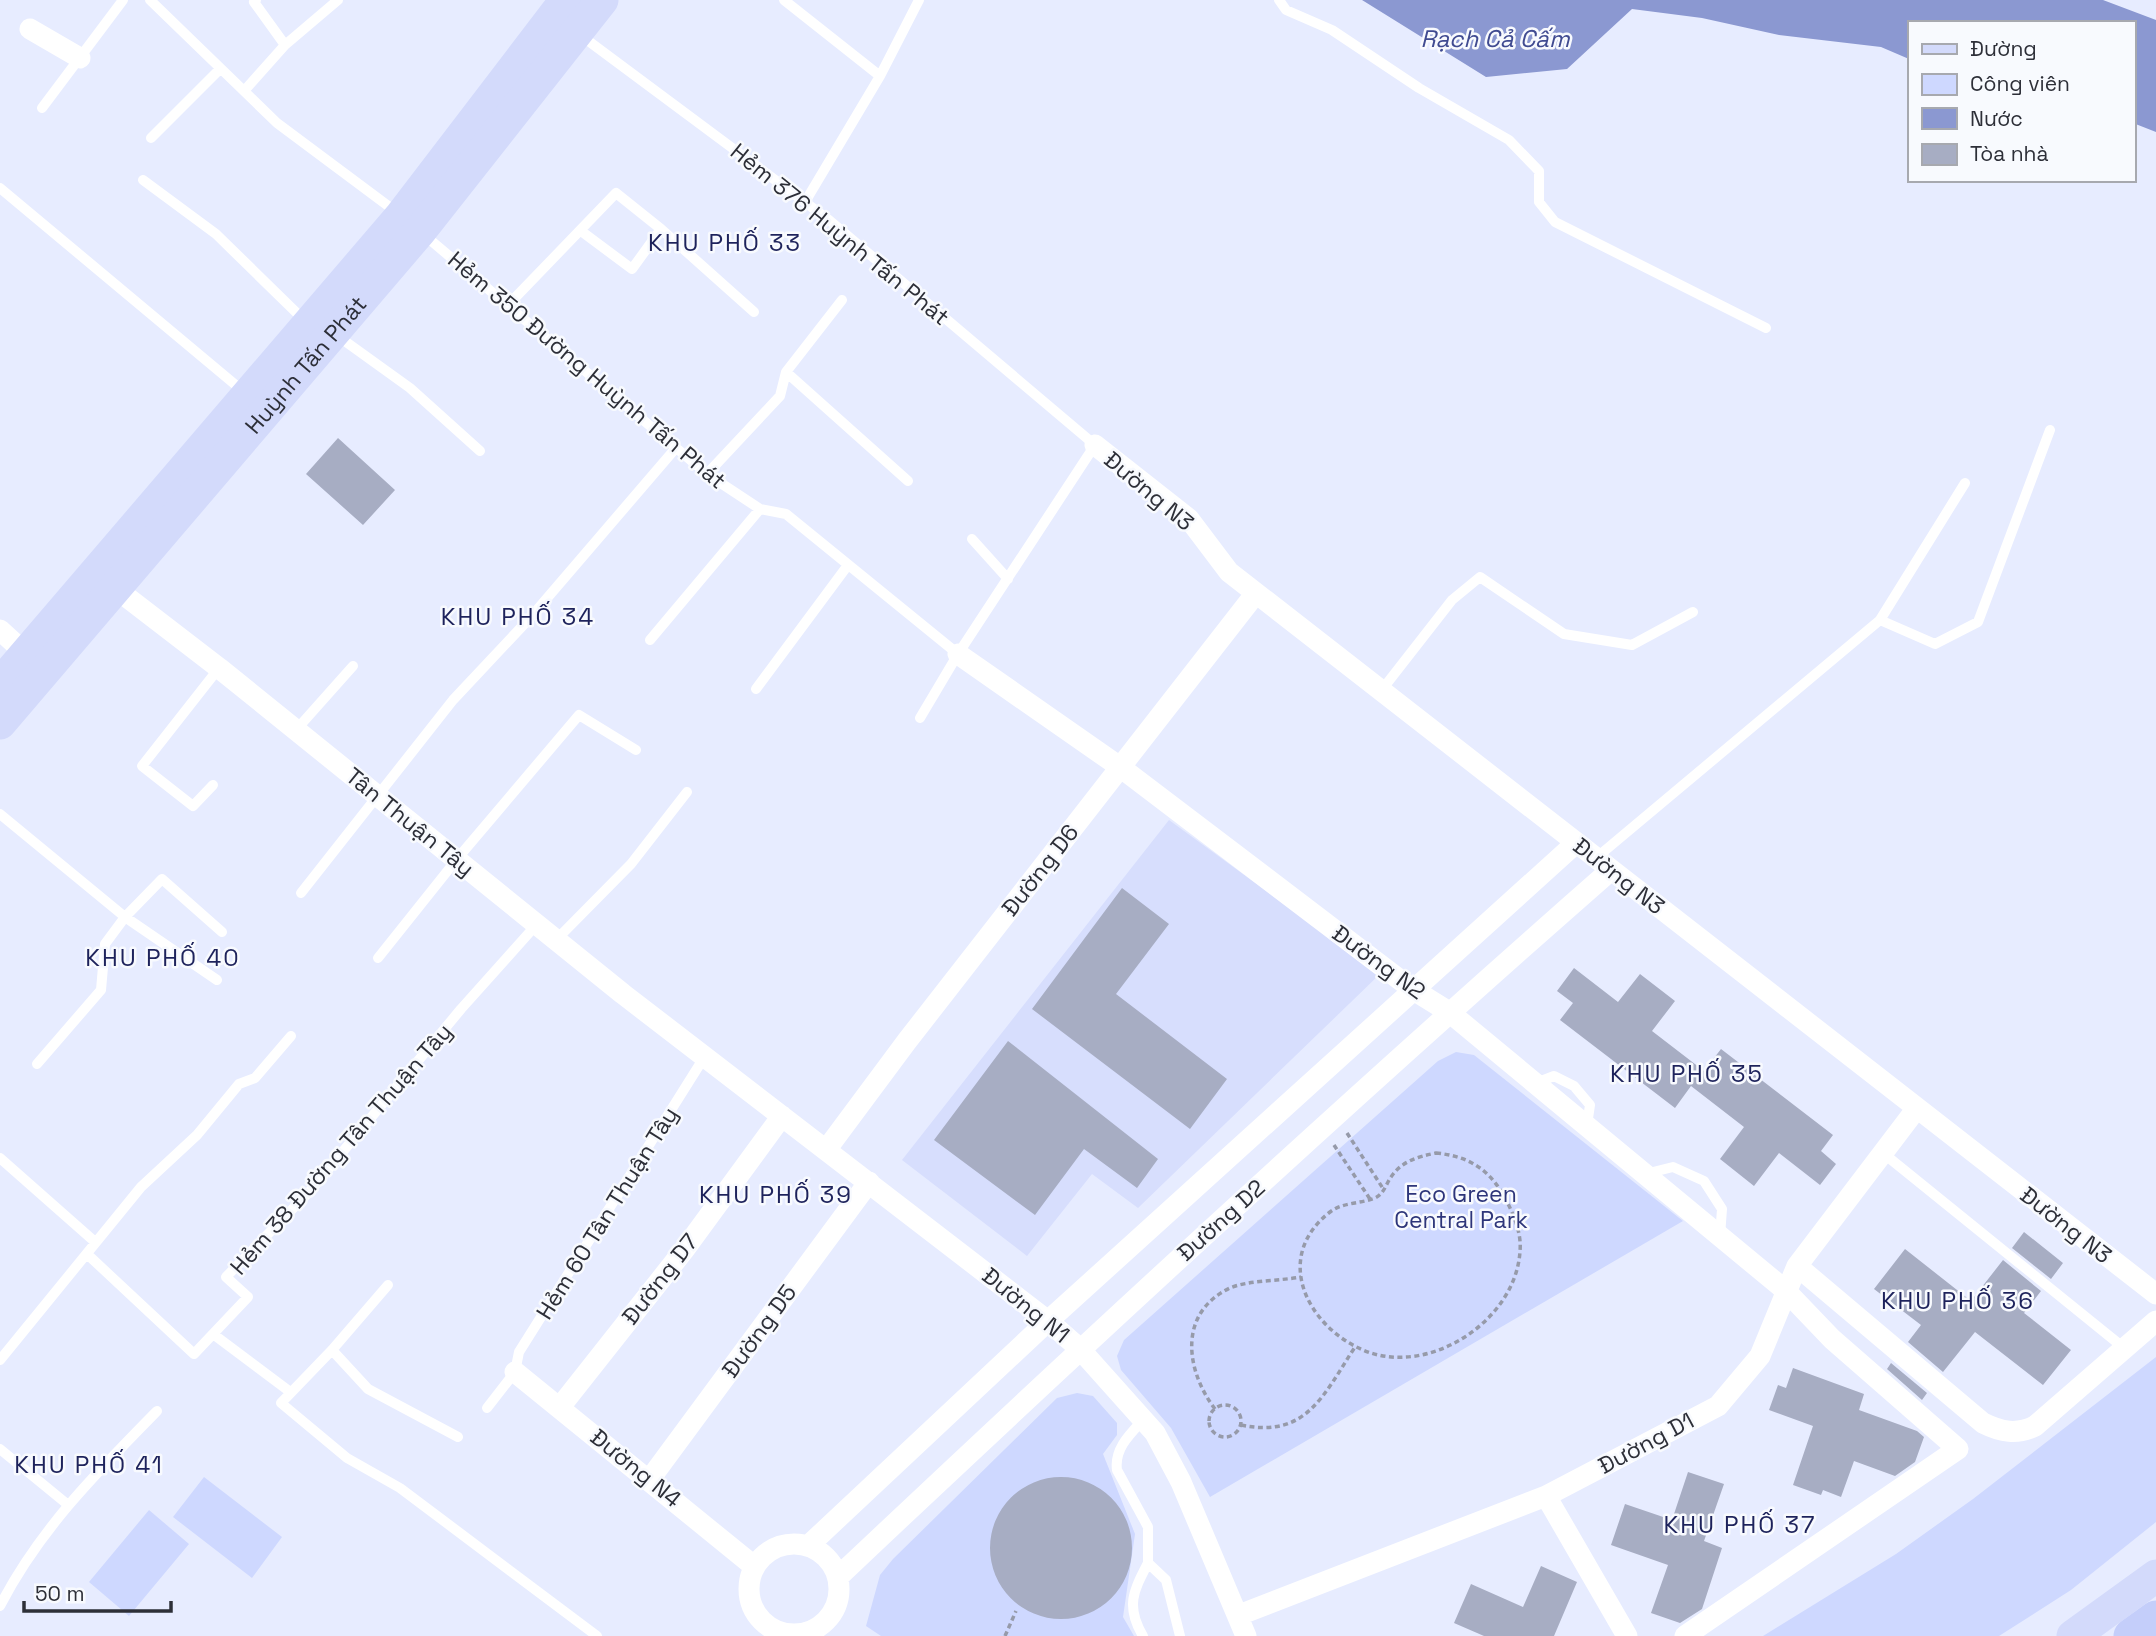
<svg xmlns="http://www.w3.org/2000/svg" width="2156" height="1636" font-family="'Space Grotesk',sans-serif">
	<style>
		.built { fill: #d7defd }
		.green { fill: #ced8ff }
		.water { fill: #8b98d1 }
		.building { fill: #a7adc3 }
		.lines { fill: none; stroke-linecap: round; stroke-linejoin: round }
		.path { stroke: #969aa9; stroke-width: 3.5; stroke-dasharray: 5 3.5; stroke-linecap: butt }
		.service { stroke: #fff; stroke-width: 10 }
		.minor { stroke: #fff; stroke-width: 21 }
		.primary { stroke: #d3dafb; stroke-width: 33 }
		.trunk { stroke: #c4cefa; stroke-width: 35 }
		.labels { text-anchor: middle; dominant-baseline: central; stroke-width: 5; stroke-linejoin: round; paint-order: stroke }
		.street-label { font-size: 23px; fill: #2d2f38; stroke: #f8fafe }
		.park-label { font-size: 23px; fill: #2d357a; stroke: #f8fafe }
		.water-label { font-size: 24px; font-style: italic; fill: #404b91; stroke: #f8fafe }
		.neighbourhood-label { font-size: 24px; letter-spacing: 2px; fill: #1e235c; stroke: #f8fafe }
	</style>
	<rect width="100%" height="100%" fill="#e7ecff"/>
	<path class="built" d="M 1169,820 L 1380,974 L 1138,1208 L 1092,1174 L 1027,1256 L 902,1160 Z"/>
	<path class="green" d="M 1456,1052 L 1474,1055 L 1683,1221 L 1210,1497 L 1171,1428 L 1121,1370 L 1117,1356 L 1124,1340 L 1438,1061 Z
		M 2156,1357 L 2156,1522 L 2071,1590 L 1999,1636 L 1763,1636 L 1896,1554 L 1973,1499 Z
		M 1077,1393 L 1093,1396 L 1117,1423 L 1117,1435 L 1103,1454 L 1135,1534 L 1123,1617 L 1134,1636 L 881,1636 L 866,1626 L 880,1575 L 893,1559 L 1057,1398 Z
		M 204,1477 L 282,1537 L 252,1578 L 173,1517 Z
		M 149,1510 L 189,1544 L 129,1616 L 89,1582 Z"/>
	<path class="water" d="M 1362,0 L 2103,0 L 2156,20 L 2156,132 L 2133,123 L 2133,23 L 1909,23 L 1909,59 L 1881,47 L 1779,35 L 1702,18 L 1632,9 L 1567,69 L 1486,77 Z"/>
	<path class="building" d="M 338,438 L 395,490 L 363,525 L 306,474 Z
		M 1122,888 L 1169,924 L 1116,994 L 1227,1079 L 1190,1129 L 1032,1009 Z
		M 1574,968 L 1618,1002 L 1640,974 L 1675,1001 L 1652,1031 L 1704,1071 L 1721,1049 L 1833,1135 L 1821,1151 L 1836,1164 L 1820,1185 L 1779,1153 L 1754,1186 L 1720,1159 L 1744,1127 L 1691,1086 L 1675,1108 L 1560,1020 L 1573,1003 L 1557,991 Z
		M 1008,1041 L 1158,1159 L 1137,1188 L 1084,1149 L 1035,1215 L 934,1140 Z
		M 2024,1232 L 2063,1263 L 2051,1279 L 2012,1248 Z
		M 1905,1249 L 1971,1301 L 2003,1260 L 2041,1291 L 2024,1313 L 2071,1350 L 2043,1385 L 1975,1332 L 1943,1372 L 1908,1342 L 1921,1325 L 1874,1289 Z
		M 1891,1363 L 1927,1393 L 1922,1400 L 1887,1369 Z
		M 1793,1368 L 1864,1394 L 1859,1410 L 1917,1431 L 1924,1437 L 1915,1462 L 1895,1476 L 1854,1461 L 1841,1497 L 1823,1490 L 1821,1495 L 1793,1485 L 1813,1426 L 1769,1410 L 1778,1385 L 1786,1388 Z
		M 1688,1472 L 1724,1484 L 1704,1541 L 1722,1548 L 1702,1609 L 1680,1623 L 1651,1613 L 1668,1565 L 1611,1545 L 1625,1504 L 1672,1520 Z
		M990 1548a71 71 0 1 1 142 0a71 71 0 1 1-142 0Z
		M 1541,1566 L 1577,1582 L 1554,1636 L 1484,1636 L 1454,1623 L 1471,1584 L 1523,1607 Z"/>
	<g class="lines">
		<path class="path" d="M 1347,1133 L 1384,1190
			M 1334,1145 L 1370,1199
			M 1436,1153 C 1465,1156 1485,1166 1501,1191 C 1511,1208 1522,1231 1520,1251 C 1516,1321 1428,1378 1363,1350 C 1307,1326 1272,1257 1330,1212 C 1343,1202 1360,1204 1375,1198 C 1384,1194 1386,1184 1391,1177 C 1402,1161 1417,1157 1436,1153 Z
			M1209 1421a16 16 0 1 1 32 0a16 16 0 1 1-32 0Z
			M 1215,1409 C 1186,1371 1177,1313 1230,1288 C 1249,1280 1280,1281 1301,1277
			M 1241,1425 C 1307,1439 1324,1394 1355,1347
			M 1005,1636 L 1016,1611"/>
		<path class="service" d="M 150,0 L 277,123 L 399,214
			M 256,0 L 254,2 L 285,45
			M 784,0 L 880,76
			M 1279,0 L 1286,10 L 1332,30 L 1419,88 L 1509,140 L 1539,171 L 1539,202 L 1555,222 L 1766,328
			M 579,34 L 829,220 L 1095,445 L 958,654 L 920,718
			M 244,91 L 285,45 L 338,0
			M 42,108 L 123,0
			M 151,138 L 220,69
			M 143,180 L 216,234 L 305,321
			M 0,188 L 244,392
			M 805,202 L 880,76 L 919,0
			M 581,231 L 632,269 L 661,229 L 754,312
			M 422,233 L 707,474 L 760,509 L 786,514 L 958,654
			M 509,304 L 616,193 L 661,229
			M 335,334 L 410,388 L 480,451
			M 786,372 L 908,481
			M 707,474 L 780,396 L 786,372 L 842,300
			M 972,539 L 1008,579
			M 1880,620 L 1935,644 L 1978,622 L 2050,430
			M 650,640 L 760,509
			M 756,689 L 848,565
			M 1381,691 L 1452,600 L 1480,577 L 1564,634 L 1632,645 L 1693,612
			M 296,730 L 353,666
			M 213,785 L 193,806 L 142,766 L 219,668
			M 0,814 L 125,917 L 217,980
			M 1596,858 L 1880,620 L 1965,483
			M 301,893 L 453,700 L 530,618 L 675,449
			M 556,940 L 631,864 L 687,792
			M 378,958 L 457,859 L 579,715 L 636,750
			M 37,1064 L 101,990 L 105,944 L 125,917 L 162,879 L 222,932
			M 1536,1083 L 1554,1076 L 1574,1086 L 1590,1105 L 1587,1125
			M 1883,1153 L 2124,1348
			M 0,1158 L 94,1241
			M 1645,1174 L 1673,1167 L 1704,1181 L 1722,1209 L 1720,1236
			M 87,1254 L 194,1354 L 248,1297 L 226,1277 L 311,1190 L 461,1009 L 537,924
			M 388,1285 L 332,1350 L 281,1403 L 347,1458 L 400,1488 L 597,1636
			M 213,1334 L 289,1391
			M 332,1350 L 368,1389 L 458,1437
			M 0,1360 L 141,1187 L 197,1135 L 239,1084 L 255,1078 L 291,1036
			M 487,1408 L 515,1372 L 519,1352 L 705,1056
			M 1143,1420 C 1130,1434 1114,1449 1117,1470 L 1148,1527 L 1148,1563 L 1166,1580 L 1180,1636
			M 0,1449 L 67,1504
			M 0,1606 C 39,1530 97,1472 157,1411
			M 1143,1636 C 1125,1606 1134,1590 1148,1563"/>
		<path class="minor" d="M 30,29 L 80,58
			M 1095,445 L 1189,519 L 1229,572 L 2156,1294
			M 115,588 L 219,668 L 623,994 L 1048,1321 L 1079,1348 L 1155,1433 L 1181,1482 L 1246,1636
			M 0,630 L 35,662
			M 958,654 L 1120,767 L 1412,989 L 1449,1012 L 1785,1290 L 1832,1339 L 1958,1449 L 1685,1636
			M 826,1150 L 907,1041 L 1256,593
			M 1797,1266 L 1983,1423 C 2001,1432 2017,1435 2035,1426 L 2156,1321
			M 515,1372 L 755,1567
			M 560,1407 L 684,1250 L 782,1116
			M 650,1479 L 869,1182
			M 1546,1496 L 1627,1636
			M749 1589a45 45 0 1 1 90 0a45 45 0 1 1-90 0Z
			M 808,1546 L 1048,1321 L 1576,843
			M 838,1577 C 1092,1337 1349,1100 1611,870
			M 1239,1615 L 1546,1496 L 1718,1406 L 1760,1356 L 1797,1266 L 1917,1108"/>
		<g class="primary">
			<path d="M 0,684 L 401,216 L 566,0"/>
			<path id="s1" d="M 0,723 L 420,231 L 602,0"/>
			<path d="M 2073,1636 L 2156,1576"/>
		</g>
		<path class="trunk" d="M 2131,1636 L 2156,1618"/>
	</g>
	<g class="labels">
		<g class="street-label">
			<text transform="translate(840 234) rotate(39)">Hẻm 376 Huỳnh Tấn Phát</text>
			<text stroke="none"><textPath href="#s1" startOffset="471">Huỳnh Tấn Phát</textPath></text>
			<text transform="translate(587 370) rotate(40)">Hẻm 350 Đường Huỳnh Tấn Phát</text>
			<text transform="translate(1149 491) rotate(40)">Đường N3</text>
			<text transform="translate(410 822) rotate(39)">Tân Thuận Tây</text>
			<text transform="translate(1040 870) rotate(-52)">Đường D6</text>
			<text transform="translate(1619 876) rotate(38)">Đường N3</text>
			<text transform="translate(1379 962) rotate(36)">Đường N2</text>
			<text transform="translate(341 1149) rotate(-49)">Hẻm 38 Đường Tân Thuận Tây</text>
			<text transform="translate(607 1213) rotate(-58)">Hẻm 60 Tân Thuận Tây</text>
			<text transform="translate(1221 1220) rotate(-42)">Đường D2</text>
			<text transform="translate(2066 1225) rotate(38)">Đường N3</text>
			<text transform="translate(660 1279) rotate(-52)">Đường D7</text>
			<text transform="translate(1026 1305) rotate(39)">Đường N1</text>
			<text transform="translate(759 1331) rotate(-54)">Đường D5</text>
			<text transform="translate(1646 1443) rotate(-28)">Đường D1</text>
			<text transform="translate(636 1468) rotate(39)">Đường N4</text>
		</g>
		<g class="park-label">
			<text x="1461" y="1194">Eco Green<tspan x="1461" dy="26">Central Park</tspan></text>
		</g>
		<g class="water-label">
			<text x="1495" y="38">Rạch Cả Cấm</text>
		</g>
		<g class="neighbourhood-label">
			<text x="725" y="242">KHU PHỐ 33</text>
			<text x="518" y="616">KHU PHỐ 34</text>
			<text x="163" y="957">KHU PHỐ 40</text>
			<text x="1687" y="1073">KHU PHỐ 35</text>
			<text x="776" y="1194">KHU PHỐ 39</text>
			<text x="1958" y="1300">KHU PHỐ 36</text>
			<text x="89" y="1464">KHU PHỐ 41</text>
			<text x="1740" y="1524">KHU PHỐ 37</text>
		</g>
	</g>
	<rect x="1908" y="21" width="228" height="161" fill="#f8fafe" stroke="#a7a9af" stroke-width="2"/>
	<rect x="1922" y="44" width="35" height="10" fill="#d3dafb" stroke="#a7a9af" stroke-width="2"/>
	<text x="1970" y="56" font-size="21" fill="#2d2f38">Đường</text>
	<rect x="1922" y="74" width="35" height="21" fill="#ced8ff" stroke="#a7a9af" stroke-width="2"/>
	<text x="1970" y="91" font-size="21" fill="#2d2f38">Công viên</text>
	<rect x="1922" y="108" width="35" height="21" fill="#8b98d1" stroke="#a7a9af" stroke-width="2"/>
	<text x="1970" y="126" font-size="21" fill="#2d2f38">Nước</text>
	<rect x="1922" y="144" width="35" height="21" fill="#a7adc3" stroke="#a7a9af" stroke-width="2"/>
	<text x="1970" y="161" font-size="21" fill="#2d2f38">Tòa nhà</text>
	<path d="M24 1601v10h147v-10" fill="none" stroke="#2d2f38" stroke-width="3.5"/>
	<text x="35" y="1601" font-size="21" fill="#2d2f38" stroke="#f8fafe" stroke-width="5" paint-order="stroke">50 m</text>
</svg>
